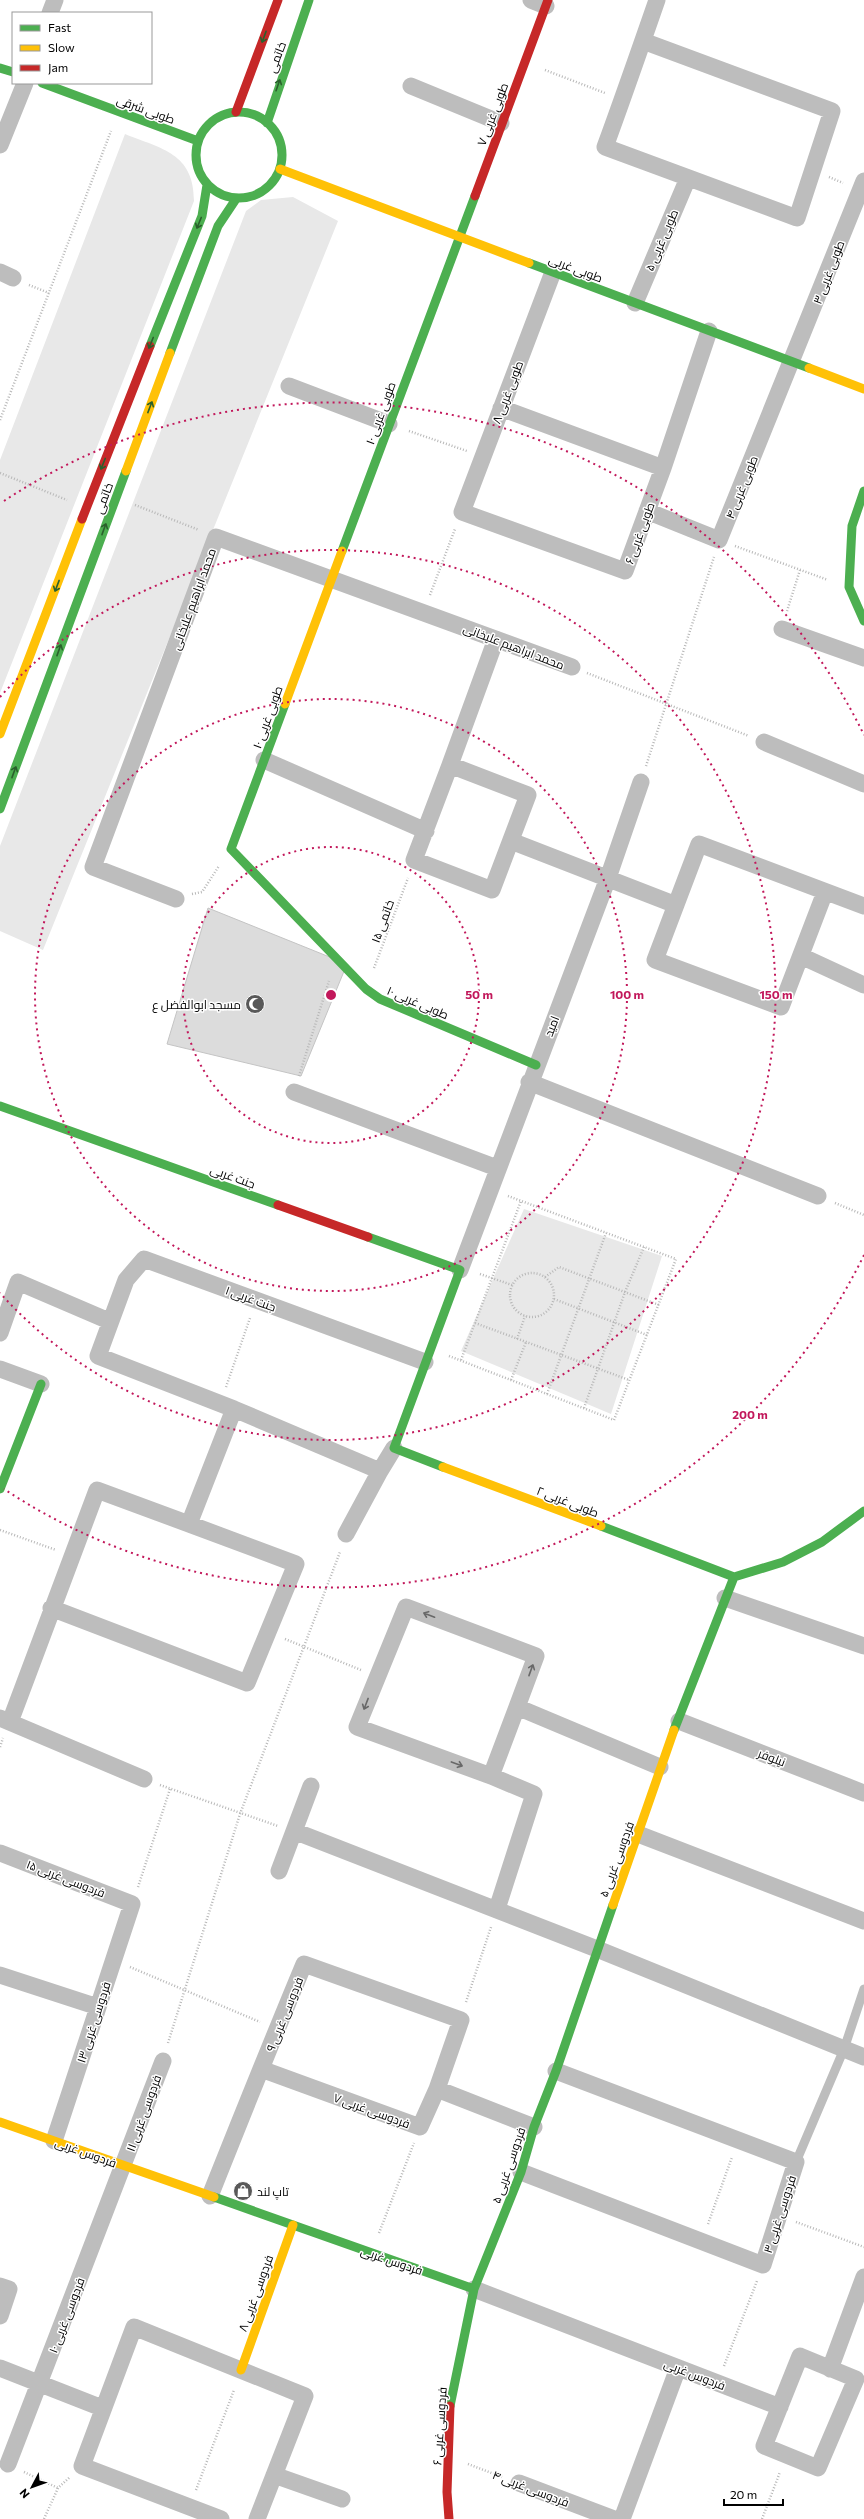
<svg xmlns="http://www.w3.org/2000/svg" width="864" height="2519" font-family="Commissioner,Cairo,sans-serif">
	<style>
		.green { fill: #e8e8e8 }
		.building { fill: #dcdcdc; stroke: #c4c4c4 }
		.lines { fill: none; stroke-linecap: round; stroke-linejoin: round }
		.path { stroke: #b8b8b8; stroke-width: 2.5; stroke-dasharray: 1 2; stroke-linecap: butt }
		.lane { stroke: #bdbdbd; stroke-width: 9 }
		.street { stroke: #bdbdbd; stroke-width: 17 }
		.fast { stroke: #4caf50; stroke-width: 9 }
		.slow { stroke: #ffc107; stroke-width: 9 }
		.jam { stroke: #c62828; stroke-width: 9 }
		.oneway { stroke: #2a602c }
		.oneway2 { stroke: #686868 }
		.ring { fill: none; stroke: #c2185b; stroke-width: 2; stroke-dasharray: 2 4 }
		.labels { text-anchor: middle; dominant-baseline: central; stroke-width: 3; stroke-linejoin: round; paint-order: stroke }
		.street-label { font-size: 12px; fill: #000; stroke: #fff }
		.poi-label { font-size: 12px; fill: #000; stroke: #fff; text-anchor: end }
		.centre { fill: #c2185b; stroke: #fff; stroke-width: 2 }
		.ring-label { font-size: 12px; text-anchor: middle; font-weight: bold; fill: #c2185b; stroke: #fff; stroke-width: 3; stroke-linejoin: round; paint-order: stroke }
	</style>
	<rect width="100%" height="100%" fill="#fff"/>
	<path class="green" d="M 125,134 C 162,149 194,153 194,201 L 0,693 L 0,460 Z
		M 293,197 L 338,221 L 43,950 L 0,931 L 0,846 L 246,211 L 261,200 Z
		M 524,1209 L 662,1256 L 611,1414 L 461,1351 Z"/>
	<path class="building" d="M 208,908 L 347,964 L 301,1076 L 167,1044 Z"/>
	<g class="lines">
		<path class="path" d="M 545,70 L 605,93
			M 829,177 L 843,183
			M 29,285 L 49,293
			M 0,420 L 111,131
			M 409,431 L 467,451
			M 0,473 L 67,500
			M 135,505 L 199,530
			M 735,546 L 828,580
			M 430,595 L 455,529
			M 787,611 L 800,570
			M 587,673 L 749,736
			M 646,766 L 714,557
			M 192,894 L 202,892 L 219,866
			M 374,968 L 408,878
			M 299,1076 L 329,981
			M 835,1203 L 864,1215
			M510 1295a22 22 0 1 1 44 0a22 22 0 1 1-44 0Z
			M 480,1274 L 512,1285
			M 545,1277 L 559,1267 L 659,1305
			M 554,1299 L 647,1335
			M 475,1323 L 629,1380
			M 517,1339 L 525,1316
			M 449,1356 L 614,1420 L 676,1259 L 508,1196
			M 461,1360 L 521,1201
			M 511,1380 L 526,1342
			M 226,1387 L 250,1318
			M 547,1394 L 606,1233
			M 584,1408 L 625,1292 L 644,1247
			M 0,1530 L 56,1550
			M 285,1639 L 361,1670
			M 0,1747 L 3,1738
			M 160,1785 L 278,1826
			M 138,1887 L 170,1789
			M 130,1967 L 260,2022
			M 466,2002 L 491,1927
			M 168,2043 L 240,1814 L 340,1552
			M 796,2222 L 864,2247
			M 708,2224 L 732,2157
			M 379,2233 L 414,2143
			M 724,2366 L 757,2281
			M 468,2464 L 502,2477
			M 24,2472 L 58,2488
			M 196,2490 L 234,2390
			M 44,2519 L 58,2488 L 70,2477
			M 762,2519 L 780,2472"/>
		<path class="lane" d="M 796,2162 L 844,2049 L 864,1989"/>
		<path class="street" d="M 531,0 L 546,6
			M 50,13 L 55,0
			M 643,41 L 832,111 L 797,218 L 605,147 C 623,98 640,49 657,0
			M 411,86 L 501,123
			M 0,145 L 25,83
			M 0,272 L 13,278
			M 553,272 L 462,512 L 625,571 L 663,468 L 709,331
			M 635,303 L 688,178
			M 289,386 L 389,424
			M 501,408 L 663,468
			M 647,511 L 719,540 L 864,181
			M 782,629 L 864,658
			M 764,742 L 864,784
			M 264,760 L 426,831
			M 450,765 L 528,795 L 492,890 L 414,860 Z
			M 450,765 L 496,639
			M 511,841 L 676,905
			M 825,892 L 781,1007 L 655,960 L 699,844 L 864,906
			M 176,899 L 93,867 L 216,537 L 572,667
			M 801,956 L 864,985
			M 529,1082 L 818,1196
			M 294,1092 L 497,1168
			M 460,1270 L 608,878 L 641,782
			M 0,1333 L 18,1282 L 109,1321
			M 0,1369 L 41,1384
			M 394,1448 L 380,1471 L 234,1409 L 98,1356 L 126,1280 L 144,1259 L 425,1362
			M 346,1534 L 380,1471
			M 725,1598 L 864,1646
			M 51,1608 L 247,1683 L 296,1564 L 189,1524 L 234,1409
			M 517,1707 L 536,1656 L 406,1607 L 357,1727 L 491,1776 L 517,1707 L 660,1767
			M 0,1718 L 144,1779
			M 679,1721 L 864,1793
			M 10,1722 L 97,1490 L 189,1524
			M 491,1776 L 534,1794 L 497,1909
			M 294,1831 L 597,1949 L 864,2057
			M 638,1834 L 864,1921
			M 0,1853 L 132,1904 L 54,2141
			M 279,1871 L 311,1786
			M 0,1975 L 98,2007
			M 437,2089 L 534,2127
			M 521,2172 L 763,2265 L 796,2162 L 556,2071
			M 210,2196 C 241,2118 272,2041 304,1964 L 461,2020 L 437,2089 L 420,2127 L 261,2069
			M 0,2286 L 9,2289 L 0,2316
			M 474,2289 L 780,2407
			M 800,2356 L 856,2379 L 818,2468 L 764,2446 Z
			M 0,2368 L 102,2408
			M 830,2369 L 864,2277
			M 8,2464 L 163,2061
			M 274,2475 L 342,2499
			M 519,2483 L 614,2519
			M 221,2519 L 82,2466 L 134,2327 L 305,2396 L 257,2519
			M 622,2519 L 678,2368"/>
		<path class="fast" d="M 0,68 L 13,72
			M 42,83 L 198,141
			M196 155a43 43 0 1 1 86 0a43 43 0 1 1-86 0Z
			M 267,123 L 309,0
			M 529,263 L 809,368
			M 150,346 L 202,216 L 207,185
			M 170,353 L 218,226 L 236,199
			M 864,491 L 852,526 L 849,587 L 864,621
			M 342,551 L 475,196
			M 285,704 L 231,849 L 366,989 L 380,999 L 536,1065
			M 0,809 L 126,471
			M 0,1106 L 278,1205
			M 368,1237 L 460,1270 L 394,1448 L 443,1467
			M 0,1489 L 41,1384
			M 601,1526 L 734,1577
			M 674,1730 L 734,1577 L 783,1562 L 822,1542 L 864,1511
			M 214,2197 L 474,2289
			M 450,2406 L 474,2289 L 521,2172 L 534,2127 L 556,2071 L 613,1905"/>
		<path class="slow" d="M 280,169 L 529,263
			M 809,368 L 864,389
			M 126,471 L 170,353
			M 285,704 L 342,551
			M 0,734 L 82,519
			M 443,1467 L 601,1526
			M 613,1905 L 674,1730
			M 0,2122 L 214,2197
			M 241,2370 L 293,2225"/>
		<path class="jam" d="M 236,112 L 278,0
			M 475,196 L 548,0
			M 82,519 L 150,346
			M 278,1205 L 368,1237
			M 449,2519 L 447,2492 L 450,2406"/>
	</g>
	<defs><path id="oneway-shaft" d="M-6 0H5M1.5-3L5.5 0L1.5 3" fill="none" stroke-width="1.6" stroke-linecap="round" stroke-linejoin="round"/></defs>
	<g class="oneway">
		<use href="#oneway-shaft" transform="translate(264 37) rotate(110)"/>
		<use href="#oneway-shaft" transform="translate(278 85) rotate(-71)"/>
		<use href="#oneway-shaft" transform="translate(199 223) rotate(112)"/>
		<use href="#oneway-shaft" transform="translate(151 343) rotate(112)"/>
		<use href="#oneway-shaft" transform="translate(150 407) rotate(-69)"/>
		<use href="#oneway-shaft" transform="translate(103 464) rotate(112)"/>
		<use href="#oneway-shaft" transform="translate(104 529) rotate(-70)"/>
		<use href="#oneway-shaft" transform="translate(57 586) rotate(111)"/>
		<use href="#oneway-shaft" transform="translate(59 650) rotate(-70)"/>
		<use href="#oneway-shaft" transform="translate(14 772) rotate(-70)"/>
	</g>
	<g class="oneway2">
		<use href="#oneway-shaft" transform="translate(429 1615) rotate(-159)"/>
		<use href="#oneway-shaft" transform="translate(531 1670) rotate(-70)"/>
		<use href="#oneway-shaft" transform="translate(366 1704) rotate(111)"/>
		<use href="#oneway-shaft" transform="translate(457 1764) rotate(20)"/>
	</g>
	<g class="ring">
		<circle cx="331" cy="995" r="148"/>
		<circle cx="331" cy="995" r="296"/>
		<path d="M0 697A445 445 0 1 1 0 1293"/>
		<path d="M864 1255A593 593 0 0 1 4 1489M4 501A593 593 0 0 1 864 735"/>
	</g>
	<defs>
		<symbol id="mosque-disc" viewBox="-11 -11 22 22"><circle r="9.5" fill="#595959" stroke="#fff"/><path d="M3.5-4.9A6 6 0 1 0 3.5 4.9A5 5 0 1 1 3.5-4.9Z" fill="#fff"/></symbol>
		<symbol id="shop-disc" viewBox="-11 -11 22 22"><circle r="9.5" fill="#595959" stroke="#fff"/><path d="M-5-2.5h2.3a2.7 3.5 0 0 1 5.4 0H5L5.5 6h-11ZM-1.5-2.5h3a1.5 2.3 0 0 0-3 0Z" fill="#fff"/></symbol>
	</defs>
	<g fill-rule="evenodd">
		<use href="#mosque-disc" x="244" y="993" width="22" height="22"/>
		<use href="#shop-disc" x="232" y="2180" width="22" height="22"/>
	</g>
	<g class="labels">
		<g class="street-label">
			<text transform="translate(276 57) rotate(-70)">خاتمی</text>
			<text transform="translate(146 109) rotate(20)">طوبی شرقی</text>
			<text transform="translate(492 114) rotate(-69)">طوبی غربی ۷</text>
			<text transform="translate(661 240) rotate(-67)">طوبی غربی ۵</text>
			<text transform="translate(576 268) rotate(21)">طوبی غربی</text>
			<text transform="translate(828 272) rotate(-69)">طوبی غربی ۳</text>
			<text transform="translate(507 392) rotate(-69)">طوبی غربی ۸</text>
			<text transform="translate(380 413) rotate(-70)">طوبی غربی ۱۰</text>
			<text transform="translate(741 487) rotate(-68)">طوبی غربی ۴</text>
			<text transform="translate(103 498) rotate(-70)">خاتمی</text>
			<text transform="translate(639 533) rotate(-70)">طوبی غربی ۶</text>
			<text transform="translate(193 599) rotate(-70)">محمد ابراهیم علیخانی</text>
			<text transform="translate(514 646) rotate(21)">محمد ابراهیم علیخانی</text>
			<text transform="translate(267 717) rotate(-70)">طوبی غربی ۱۰</text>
			<text transform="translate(382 921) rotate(-70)">خاتمی ۱۵</text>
			<text transform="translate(418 1002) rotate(23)">طوبی غربی ۱۰</text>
			<text transform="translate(551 1026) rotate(-69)">امید</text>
			<text transform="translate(233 1176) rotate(20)">جنت غربی</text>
			<text transform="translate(251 1298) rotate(20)">جنت غربی ۱</text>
			<text transform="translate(568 1501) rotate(21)">طوبی غربی ۲</text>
			<text transform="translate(772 1757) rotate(21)">نیلوفر</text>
			<text transform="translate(616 1859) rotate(-70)">فردوسی غربی ۵</text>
			<text transform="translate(66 1878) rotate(21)">فردوسی غربی ۱۵</text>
			<text transform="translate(284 2014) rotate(-68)">فردوسی غربی ۹</text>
			<text transform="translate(93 2022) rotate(-72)">فردوسی غربی ۱۳</text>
			<text transform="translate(372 2110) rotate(20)">فردوسی غربی ۷</text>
			<text transform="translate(143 2113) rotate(-70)">فردوسی غربی ۱۱</text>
			<text transform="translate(86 2152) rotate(20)">فردوس غربی</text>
			<text transform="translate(508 2165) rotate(-71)">فردوسی غربی ۵</text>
			<text transform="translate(779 2214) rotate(-72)">فردوسی غربی ۳</text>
			<text transform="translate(392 2260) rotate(19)">فردوس غربی</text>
			<text transform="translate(255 2293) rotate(-70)">فردوسی غربی ۸</text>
			<text transform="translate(66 2315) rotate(-69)">فردوسی غربی ۱۰</text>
			<text transform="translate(695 2374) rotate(21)">فردوس غربی</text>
			<text transform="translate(439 2426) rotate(-86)">فردوسی غربی ۶</text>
			<text transform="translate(531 2488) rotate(21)">فردوسی غربی ۴</text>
		</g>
		<g class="poi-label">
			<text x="241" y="1004">مسجد ابوالفضل ع</text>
			<text x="257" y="2191" text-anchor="start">تاپ لند</text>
		</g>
	</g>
	<circle cx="331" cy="995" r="6" class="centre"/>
	<g class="ring-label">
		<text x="479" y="999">50 m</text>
		<text x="627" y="999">100 m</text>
		<text x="776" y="999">150 m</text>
		<text x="750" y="1419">200 m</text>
	</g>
	<rect x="12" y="12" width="140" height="72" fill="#ffffff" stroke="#999999"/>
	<rect x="20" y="25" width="20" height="6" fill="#4caf50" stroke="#999999"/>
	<text x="48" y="32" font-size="12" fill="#000000">Fast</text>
	<rect x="20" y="45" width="20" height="6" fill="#ffc107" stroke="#999999"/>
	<text x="48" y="52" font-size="12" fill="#000000">Slow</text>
	<rect x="20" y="65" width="20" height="6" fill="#c62828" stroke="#999999"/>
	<text x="48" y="72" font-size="12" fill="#000000">Jam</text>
	<g transform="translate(32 2487) rotate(229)" stroke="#ffffff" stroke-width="3" paint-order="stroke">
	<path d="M0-3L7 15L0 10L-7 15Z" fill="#000000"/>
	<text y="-6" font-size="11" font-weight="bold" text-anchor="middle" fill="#000000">N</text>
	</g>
	<path d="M724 2499v6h59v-6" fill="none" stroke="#000000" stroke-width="2"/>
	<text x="730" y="2499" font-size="12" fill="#000000" stroke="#ffffff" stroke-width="3" paint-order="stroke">20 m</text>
</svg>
